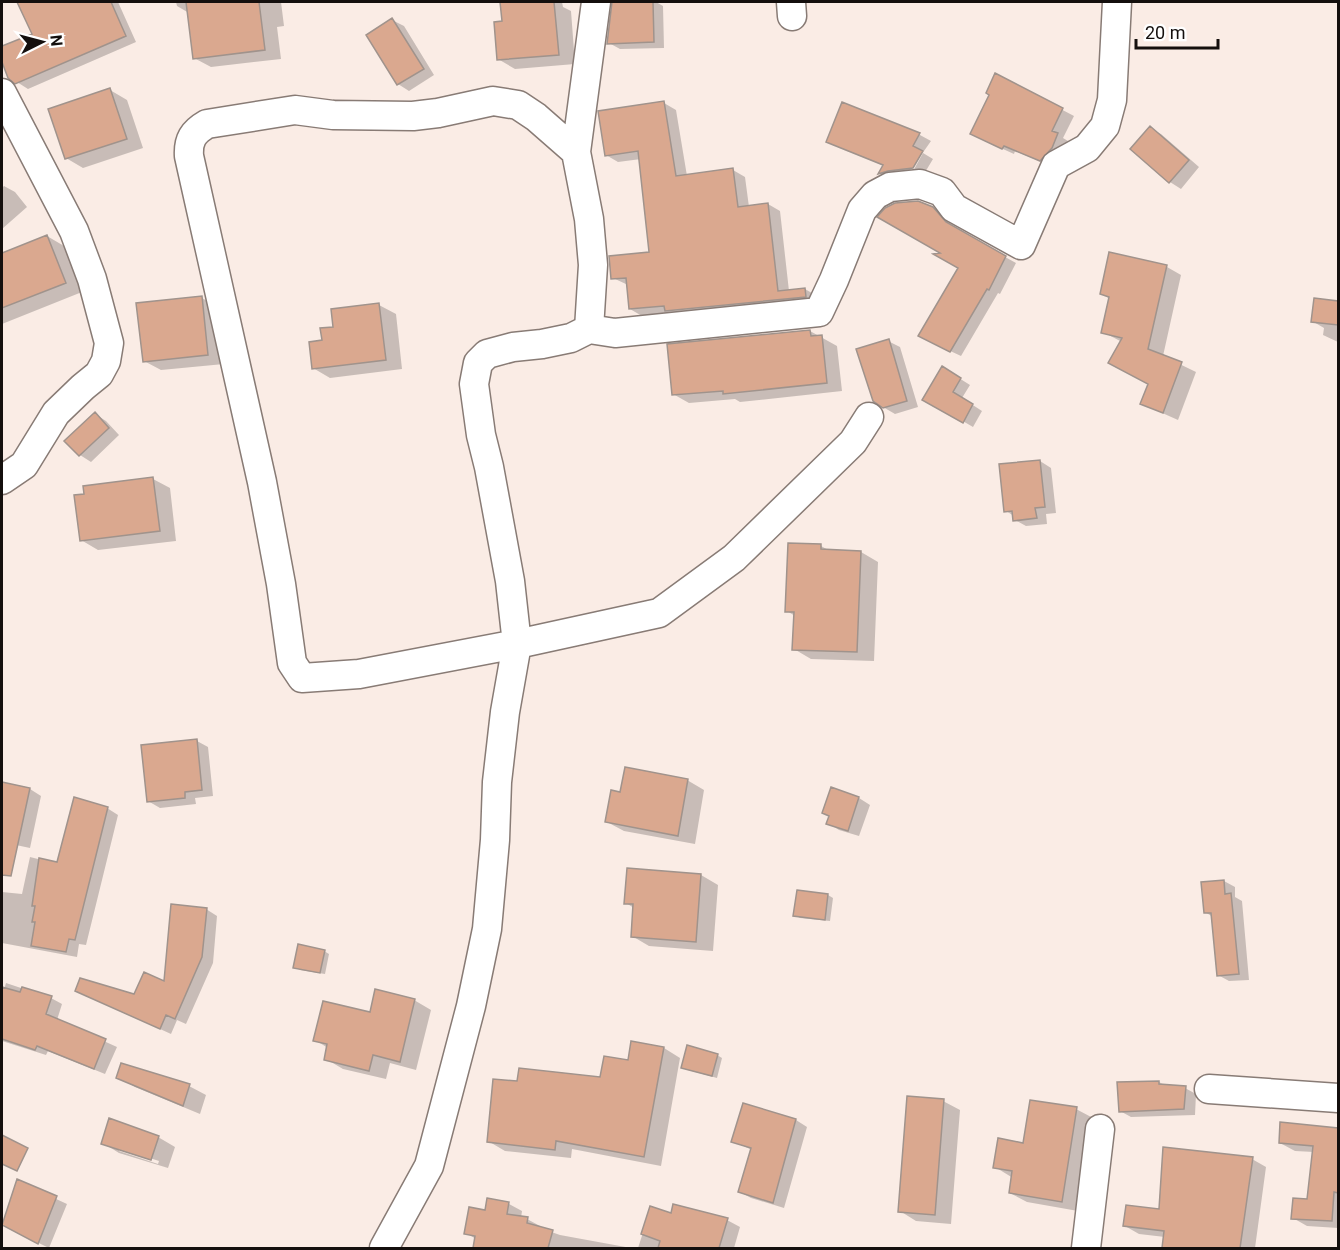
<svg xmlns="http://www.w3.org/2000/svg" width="1340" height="1250" font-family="Roboto,sans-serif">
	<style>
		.shadow { fill: #0003; fill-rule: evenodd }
		.building { fill: #daa88f; stroke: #a0938c; stroke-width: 1.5 }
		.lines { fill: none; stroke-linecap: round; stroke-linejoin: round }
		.minor-casing { stroke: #887b75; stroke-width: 31 }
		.minor { stroke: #fff; stroke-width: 28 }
	</style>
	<rect width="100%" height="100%" fill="#faece5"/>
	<path class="shadow" d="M 19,2 L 50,2 L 52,7 L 66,2 L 118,2 L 136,42 L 28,89 L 9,77 L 2,58 L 2,47 L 34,34 Z
		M 176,2 L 281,2 L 284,26 L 277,27 L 281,59 L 211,67 L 194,58 L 189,13 L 177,6 Z
		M 502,2 L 562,2 L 563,7 L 571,11 L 575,64 L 515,69 L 498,59 L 504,23 Z
		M 613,2 L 656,2 L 663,6 L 664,48 L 620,49 L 609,43 Z
		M 392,20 L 404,26 L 434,75 L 409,91 L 398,84 Z
		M 996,75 L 1074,116 L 1063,138 L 1068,141 L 1063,155 L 1052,166 L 1015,151 L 1014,154 L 983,140 Z
		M 110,90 L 127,100 L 143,148 L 83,168 L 66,158 Z
		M 664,103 L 676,110 L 687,176 L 733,170 L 745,177 L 749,207 L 768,204 L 780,211 L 789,291 L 805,289 L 817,296 L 818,303 L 678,317 L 670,313 L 642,316 L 630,309 L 628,285 L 613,278 L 651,253 L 641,159 L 618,162 L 606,155 Z
		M 843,104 L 920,135 L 931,141 L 924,151 L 922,150 L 908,174 L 891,180 L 880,174 L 884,166 L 828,141 Z
		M 1150,128 L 1161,134 L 1199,167 L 1181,189 L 1170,182 Z
		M 923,153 L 933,159 L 924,174 L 911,175 Z
		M 4,186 L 15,192 L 27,207 L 2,229 L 2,188 Z
		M 927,206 L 939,213 L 956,230 L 1016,263 L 1000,294 L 998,293 L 961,356 L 931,342 L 960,267 L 944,254 Z
		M 47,236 L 64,246 L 82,292 L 2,324 L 2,254 Z
		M 1167,267 L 1181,275 L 1163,356 L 1196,372 L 1178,420 L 1142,404 L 1149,384 L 1122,342 L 1103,332 L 1110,299 L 1102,294 Z
		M 202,298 L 219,308 L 224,364 L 161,370 L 144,361 Z
		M 1315,300 L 1338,303 L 1338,342 L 1323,335 L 1324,328 L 1312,321 Z
		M 379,305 L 396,314 L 402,369 L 330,378 L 313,368 L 324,341 L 335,328 Z
		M 810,331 L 837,346 L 842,391 L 740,402 L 735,399 L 689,403 L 673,394 Z
		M 888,341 L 900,347 L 918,407 L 895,414 L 883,407 Z
		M 943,368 L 970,385 L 962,398 L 982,411 L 973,427 L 925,399 Z
		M 95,414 L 106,421 L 119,435 L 91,462 L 80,455 Z
		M 1040,461 L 1051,468 L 1056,513 L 1046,514 L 1047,524 L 1026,526 L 1015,520 L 1014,516 L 1006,511 L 1001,465 Z
		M 153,479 L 170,488 L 176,541 L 98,550 L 81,540 Z
		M 821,546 L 830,551 L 861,552 L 878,562 L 874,661 L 811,659 L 794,649 L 795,616 L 787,611 Z
		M 197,741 L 208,747 L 213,796 L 195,798 L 196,804 L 160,808 L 148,801 Z
		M 687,780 L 704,790 L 695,844 L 624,831 L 607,822 L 621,794 Z
		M 2,784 L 30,789 L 41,796 L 30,848 L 2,842 Z
		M 832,789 L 859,798 L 870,805 L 859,836 L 839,830 L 828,823 Z
		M 107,808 L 118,815 L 86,945 L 79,944 L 77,957 L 2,943 L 2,892 L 22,894 L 30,857 L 58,864 Z
		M 701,875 L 718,885 L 713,951 L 649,946 L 632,936 L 634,908 L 626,903 Z
		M 1224,881 L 1235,887 L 1235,897 L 1242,901 L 1249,980 L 1229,981 L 1218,975 L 1213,917 L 1205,912 Z
		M 828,895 L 833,898 L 830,921 L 800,918 L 795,915 Z
		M 206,909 L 217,916 L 213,963 L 186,1024 L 177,1020 L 171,1034 L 77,991 L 135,996 L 165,983 Z
		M 324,951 L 329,954 L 325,974 L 300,970 L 295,967 Z
		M 6,983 L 51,998 L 62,1004 L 57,1020 L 117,1047 L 105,1074 L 48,1051 L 46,1055 L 2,1041 L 2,997 Z
		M 414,1000 L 431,1010 L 416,1070 L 390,1063 L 386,1079 L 343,1069 L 326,1059 L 328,1048 L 315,1040 L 371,1014 Z
		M 664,1048 L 680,1058 L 661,1166 L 572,1149 L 571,1158 L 505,1151 L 488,1141 L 519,1083 L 602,1079 L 629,1062 Z
		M 717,1055 L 722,1058 L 717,1078 L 688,1070 Z
		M 118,1077 L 189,1086 L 206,1095 L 200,1114 L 135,1087 Z
		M 1159,1082 L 1166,1086 L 1185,1088 L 1196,1094 L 1195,1115 L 1131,1117 L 1120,1111 Z
		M 943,1101 L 960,1110 L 951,1224 L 916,1221 L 900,1211 Z
		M 1076,1109 L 1093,1118 L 1078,1211 L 1027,1202 L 1010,1193 L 1013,1178 L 995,1167 Z
		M 796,1120 L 807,1127 L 784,1208 L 751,1198 L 740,1192 L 752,1150 L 733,1141 Z
		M 1281,1123 L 1338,1129 L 1338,1228 L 1307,1226 L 1293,1218 L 1309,1201 L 1314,1152 L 1295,1151 L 1280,1143 Z
		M 158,1137 L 175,1147 L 168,1168 L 119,1153 L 103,1143 ZM 119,1148 L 159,1161 L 158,1164 L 119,1151 Z
		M 1252,1159 L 1266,1167 L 1255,1248 L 1163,1248 L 1165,1237 L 1139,1234 L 1125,1226 L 1161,1211 Z
		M 17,1181 L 67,1204 L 49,1248 L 14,1231 Z
		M 488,1200 L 509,1204 L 522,1211 L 521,1218 L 527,1219 L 540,1226 L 540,1228 L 560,1235 L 631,1248 L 477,1248 L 475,1247 L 476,1239 L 466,1233 L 486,1212 Z
		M 651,1208 L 672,1215 L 727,1220 L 740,1227 L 734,1248 L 638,1248 Z"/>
	<path class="building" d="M 17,2 L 111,2 L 126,36 L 15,84 L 8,78 L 2,62 L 2,46 L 32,34 Z
		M 186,2 L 259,2 L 265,50 L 193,59 Z
		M 500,2 L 554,2 L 559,55 L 497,60 L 494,22 L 502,21 Z
		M 612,2 L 653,2 L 654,42 L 607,44 Z
		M 392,18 L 424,69 L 397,85 L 366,35 Z
		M 995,73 L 1063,108 L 1052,131 L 1058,133 L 1052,148 L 1040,161 L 1004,146 L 1002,149 L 970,134 L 989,95 L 986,93 Z
		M 110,88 L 127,139 L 65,159 L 48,109 Z
		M 664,101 L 676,176 L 733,168 L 738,207 L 768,203 L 778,291 L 805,288 L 806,297 L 665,311 L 664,306 L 629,309 L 626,278 L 611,279 L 609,256 L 649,252 L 638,151 L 605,156 L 598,111 Z
		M 842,102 L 920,133 L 913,146 L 923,151 L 913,168 L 888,171 L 878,174 L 883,165 L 826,142 Z
		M 1150,126 L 1189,160 L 1169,183 L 1130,149 Z
		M 918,201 L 933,207 L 946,222 L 1006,256 L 989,290 L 987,289 L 950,352 L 918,336 L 958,268 L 933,254 L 940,253 L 877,217 L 885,208 L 895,203 Z
		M 47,235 L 66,283 L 2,308 L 2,253 Z
		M 1109,252 L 1167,265 L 1148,349 L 1182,362 L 1163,413 L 1140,404 L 1148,384 L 1108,363 L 1122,338 L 1101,333 L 1109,297 L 1100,294 Z
		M 202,296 L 208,355 L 143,362 L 136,303 Z
		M 1314,298 L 1338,301 L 1338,325 L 1311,322 Z
		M 379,303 L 386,360 L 312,369 L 309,342 L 322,340 L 320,328 L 333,327 L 331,309 Z
		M 810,330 L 811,336 L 822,335 L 827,383 L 723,394 L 723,391 L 672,395 L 667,344 Z
		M 889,339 L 907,401 L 883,408 L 873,401 L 856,349 Z
		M 942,366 L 961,378 L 953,392 L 973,404 L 963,423 L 922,400 Z
		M 95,412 L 109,428 L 79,456 L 64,441 Z
		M 1040,460 L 1045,507 L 1035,508 L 1037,518 L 1013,521 L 1012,511 L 1004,512 L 999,464 Z
		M 153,477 L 160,531 L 80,541 L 74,495 L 84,494 L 83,486 Z
		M 788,543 L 821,544 L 821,549 L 861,551 L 857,652 L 792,650 L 794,612 L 785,612 Z
		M 197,739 L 202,790 L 185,792 L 185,798 L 147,802 L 141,745 Z
		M 625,767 L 688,779 L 678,836 L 605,822 L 611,790 L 620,792 Z
		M 2,782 L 30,788 L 11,876 L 2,875 Z
		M 831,787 L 859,797 L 848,831 L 826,824 L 829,816 L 822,813 Z
		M 74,797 L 108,807 L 75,940 L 69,939 L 66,952 L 31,946 L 35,922 L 32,922 L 35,906 L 32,906 L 39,858 L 57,862 Z
		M 627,868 L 701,874 L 696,942 L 631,937 L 633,904 L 624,904 Z
		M 1224,880 L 1225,894 L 1231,893 L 1239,974 L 1217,976 L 1211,913 L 1204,913 L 1201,882 Z
		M 797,890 L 828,894 L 825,920 L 793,916 Z
		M 171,904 L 207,908 L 202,957 L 175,1019 L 166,1015 L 160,1029 L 75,991 L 80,978 L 134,994 L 144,972 L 164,981 Z
		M 298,944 L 325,950 L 320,973 L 293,968 Z
		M 2,987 L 20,992 L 22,987 L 52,996 L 46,1014 L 106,1039 L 94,1069 L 37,1046 L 35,1050 L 2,1039 Z
		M 375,989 L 415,999 L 400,1062 L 373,1055 L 369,1071 L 324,1060 L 327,1044 L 313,1041 L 323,1001 L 370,1012 Z
		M 631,1041 L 664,1047 L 644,1157 L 556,1141 L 555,1150 L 487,1142 L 493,1079 L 517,1081 L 519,1068 L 600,1077 L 604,1056 L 628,1060 Z
		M 687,1045 L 718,1054 L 712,1076 L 681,1068 Z
		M 121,1063 L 190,1084 L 183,1106 L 116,1078 Z
		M 1159,1081 L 1159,1084 L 1186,1086 L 1184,1109 L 1119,1112 L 1117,1082 Z
		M 907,1096 L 944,1099 L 935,1215 L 898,1212 Z
		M 1030,1100 L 1077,1107 L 1062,1202 L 1009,1193 L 1012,1171 L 993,1168 L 998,1138 L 1023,1143 Z
		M 743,1103 L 796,1119 L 773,1203 L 738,1192 L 751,1148 L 731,1142 Z
		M 109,1118 L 159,1136 L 151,1160 L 101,1144 Z
		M 1280,1122 L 1338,1128 L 1338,1193 L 1334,1192 L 1332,1221 L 1291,1219 L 1293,1198 L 1307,1199 L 1313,1146 L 1279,1143 Z
		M 2,1135 L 28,1148 L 17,1171 L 2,1164 Z
		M 1163,1147 L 1253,1157 L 1240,1248 L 1162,1248 L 1164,1231 L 1123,1226 L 1126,1205 L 1159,1209 Z
		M 17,1179 L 57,1196 L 38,1244 L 2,1225 Z
		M 487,1198 L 509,1202 L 507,1214 L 528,1217 L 527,1223 L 553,1230 L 548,1248 L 473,1248 L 475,1236 L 464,1234 L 469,1207 L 485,1210 Z
		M 673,1204 L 728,1218 L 719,1248 L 658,1248 L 660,1241 L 641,1234 L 650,1206 L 671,1213 Z"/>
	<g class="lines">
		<defs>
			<path id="minor" d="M 791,2 L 792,16
				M 2,93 L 74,231 L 92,279 L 109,343 L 106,361 L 99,374 L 83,387 L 56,413 L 24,465 L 2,480
				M 576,152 L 536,117 L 518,105 L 493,101 L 438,113 L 413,116 L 333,115 L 295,110 L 207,124 C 193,132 188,140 189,156 L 262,482 L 281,584 L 292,663 L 302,678 L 359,674 L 517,644 L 659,613 L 734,558 L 853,442 L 869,417
				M 589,329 L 615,333 L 819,312 L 834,280 L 862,210 L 875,195 L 890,187 L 920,184 L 942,192 L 954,208 L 1021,245 L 1056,165 L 1087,148 L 1105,126 L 1112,100 L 1117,2
				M 1209,1089 L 1338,1098
				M 384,1248 L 429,1166 L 471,1006 L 487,929 L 495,840 L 497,782 L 505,712 L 517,644 L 510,581 L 489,467 L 481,435 L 474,384 L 478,363 L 487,354 L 513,347 L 542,344 L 571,338 L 589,329 L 593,265 L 589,219 L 576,152 L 596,2
				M 1086,1248 L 1100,1129"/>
		</defs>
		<use href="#minor" class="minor-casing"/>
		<use href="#minor" class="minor"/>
	</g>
	<rect width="1340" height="1250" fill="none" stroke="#140f0d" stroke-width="6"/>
	<g transform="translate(42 42) rotate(84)" stroke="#ffffff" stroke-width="4.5" paint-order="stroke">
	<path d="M0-4.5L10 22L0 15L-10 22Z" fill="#140f0d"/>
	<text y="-9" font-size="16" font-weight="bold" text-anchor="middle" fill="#140f0d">N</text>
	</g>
	<path d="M1136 39v9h82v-9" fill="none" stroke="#140f0d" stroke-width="3"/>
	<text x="1145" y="39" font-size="18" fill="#140f0d" stroke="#ffffff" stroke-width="4.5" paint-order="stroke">20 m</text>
</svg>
